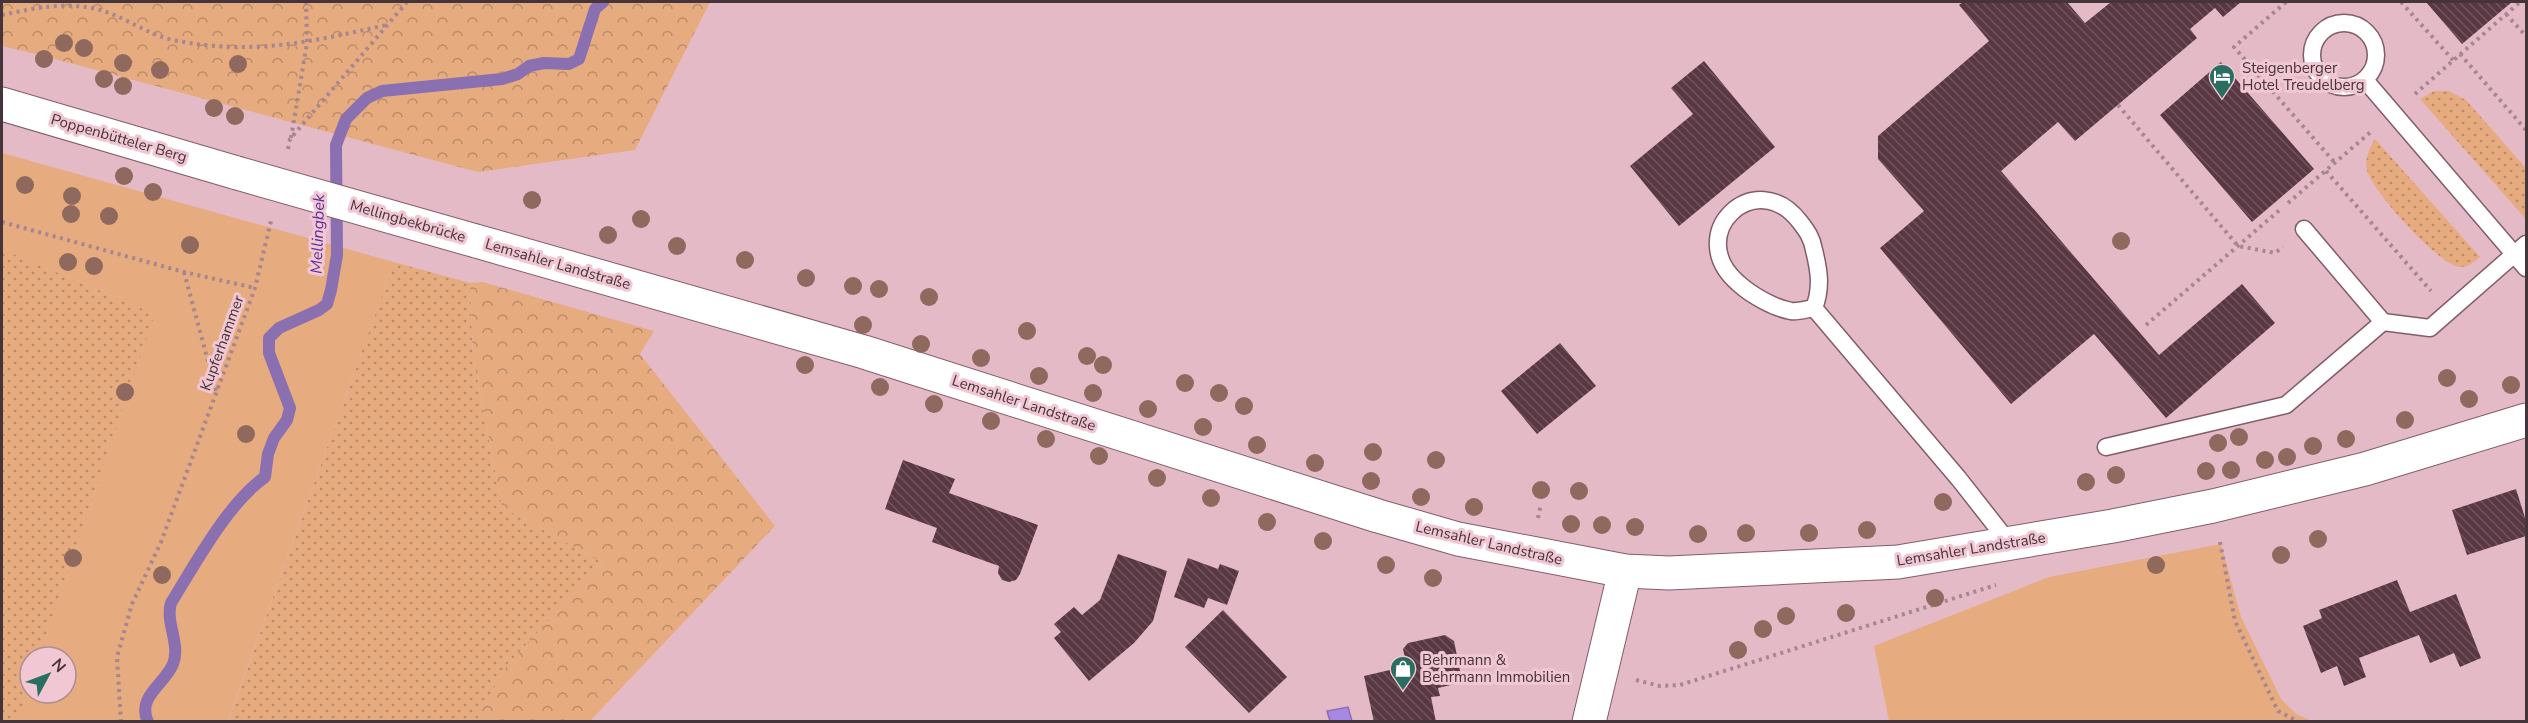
<svg xmlns="http://www.w3.org/2000/svg" width="2528" height="723" font-family="'Nunito Sans',sans-serif">
	<style>
		.grass { fill: url(#grass-dots) }
		.forest { fill: url(#forest-crowns) }
		.green { fill: #e6ab7e }
		.water { fill: #a788e4; stroke: #8a6fb1; stroke-width: 1.5 }
		.lines { fill: none; stroke-linecap: round; stroke-linejoin: round }
		.stream { stroke: #8a6fb1; stroke-width: 12 }
		.building { fill: url(#building-back-hatch) }
		.service-casing { stroke: #825d68; stroke-width: 19 }
		.tertiary-casing { stroke: #825d68; stroke-width: 35 }
		.secondary-casing { stroke: #825d68; stroke-width: 35 }
		.path { stroke: #a68690; stroke-width: 4; stroke-dasharray: 3 4.5; stroke-linecap: butt }
		.service { stroke: #fff; stroke-width: 16 }
		.tertiary { stroke: #fff; stroke-width: 33 }
		.secondary { stroke: #fff; stroke-width: 33 }
		.secondary-bridge-casing { stroke: #825d68; stroke-width: 35; stroke-linecap: butt }
		.secondary-bridge { stroke: #fff; stroke-width: 33 }
		.tree { fill: #8f695e }
		.labels { text-anchor: middle; dominant-baseline: central; stroke-width: 6; stroke-linejoin: round; paint-order: stroke }
		.poi-label { font-size: 15px; fill: #453439; stroke: #f1c7d3; text-anchor: start }
		.street-label { font-size: 15px; fill: #453439; stroke: #f1c7d3 }
		.water-label { font-size: 16px; font-style: italic; fill: #5b2e99; stroke: #f1c7d3 }
	</style>
	<defs>
		<pattern id="grass-dots" width="8" height="8" patternUnits="userSpaceOnUse" patternTransform="scale(1.5)"><rect width="8" height="8" fill="#e6ab7e"/><path d="M2 2h.1M6 6h.1" fill="none" stroke="#bc8c68" stroke-width="1.8" stroke-linecap="round"/></pattern>
		<pattern id="forest-crowns" width="20" height="18" patternUnits="userSpaceOnUse" patternTransform="scale(1.5)"><rect width="20" height="18" fill="#e6ab7e"/><path d="M2 6a3 3 0 1 1 6 0M12 15a3 3 0 1 1 6 0" fill="none" stroke="#bc8c68"/></pattern>
		<pattern id="building-back-hatch" width="6" height="6" patternUnits="userSpaceOnUse" patternTransform="scale(1.5)"><rect width="6" height="6" fill="#5a3843"/><path d="M-1 5l2 2M0 0l6 6M5-1l2 2" fill="none" stroke="#70545d"/></pattern>
	</defs>
	<rect width="100%" height="100%" fill="#e4bac7"/>
	<path class="grass" d="M 2434,91 L 2449,91 L 2466,100 L 2524,166 L 2526,171 L 2525,218 L 2420,99 Z
		M 2375,139 L 2480,257 C 2473,262 2468,268 2459,267 C 2438,264 2372,191 2367,170 C 2364,159 2370,148 2375,139 Z
		M 2,249 L 155,314 L 40,657 L 30,657 L 30,686 L 18,722 L 2,721 Z
		M 394,262 L 470,283 L 473,356 L 502,507 L 603,563 L 507,665 L 476,721 L 228,722 Z"/>
	<path class="forest" d="M 2,2 L 710,2 L 635,150 L 478,172 L 40,55 L 2,46 Z
		M 483,282 L 654,331 L 640,354 L 775,526 L 590,721 L 476,721 L 507,665 L 603,563 L 502,507 L 473,356 L 470,283 Z"/>
	<path class="green" d="M 2,153 L 394,262 L 228,721 L 18,721 L 30,686 L 30,693 L 66,693 L 66,657 L 40,657 L 155,314 L 2,249 Z
		M 2221,544 L 2241,617 L 2281,699 L 2296,714 L 2312,721 L 1889,721 L 1874,646 L 2049,577 Z"/>
	<path class="water" d="M 1348,707 L 1352,721 L 1330,721 L 1327,711 Z"/>
	<g class="lines">
		<path class="stream" d="M 148,722 C 136,697 165,684 173,664 C 181,645 165,622 171,603 C 195,564 228,503 265,477 L 268,454 L 274,438 L 287,420 L 290,408 L 269,353 L 269,338 L 279,328 L 319,310 L 327,304 L 331,290 L 337,255 L 336,145 L 346,119 L 367,98 L 382,91 L 502,79 L 518,74 L 529,66 L 544,63 L 569,64 L 579,59 L 595,9 L 603,2"/>
	</g>
	<path class="building" d="M 1963,2 L 2067,2 L 2085,23 L 2111,2 L 2241,2 L 2223,17 L 2215,8 L 2190,29 L 2197,38 L 2075,141 L 2058,122 L 2001,171 L 2159,355 L 2242,284 L 2275,323 L 2166,418 L 2094,334 L 2011,404 L 1880,248 L 1924,211 L 1878,159 L 1878,136 L 1989,41 L 1959,5 Z
		M 2426,2 L 2512,2 L 2462,44 Z
		M 1704,61 L 1775,147 L 1679,226 L 1630,166 L 1693,114 L 1671,88 Z
		M 2221,62 L 2314,169 L 2252,222 L 2160,115 Z
		M 1560,343 L 1596,386 L 1537,434 L 1501,391 Z
		M 903,460 L 955,479 L 949,493 L 1038,525 L 1020,574 L 1016,580 L 1009,582 L 1002,580 L 998,573 L 999,566 L 932,542 L 937,528 L 885,509 Z
		M 2516,489 L 2526,521 L 2526,536 L 2467,555 L 2452,510 Z
		M 1118,554 L 1167,571 L 1153,621 L 1134,643 L 1089,681 L 1054,638 L 1061,632 L 1054,624 L 1074,607 L 1082,615 L 1100,600 Z
		M 1188,558 L 1218,569 L 1220,564 L 1239,571 L 1227,605 L 1208,598 L 1204,608 L 1174,597 Z
		M 2397,580 L 2410,612 L 2456,594 L 2481,658 L 2460,667 L 2454,653 L 2430,663 L 2419,635 L 2359,658 L 2366,677 L 2344,686 L 2337,666 L 2321,673 L 2303,626 L 2322,618 L 2319,610 Z
		M 1223,610 L 1287,677 L 1249,713 L 1185,647 Z
		M 1445,635 L 1454,641 L 1461,676 L 1455,684 L 1438,688 L 1440,696 L 1431,697 L 1436,722 L 1374,722 L 1364,676 L 1407,666 L 1403,649 L 1408,643 Z"/>
	<g class="lines">
		<defs>
			<path id="service" d="M2312 55a32 32 0 1 1 64 0a32 32 0 1 1-64 0Z
				M 2365,80 L 2526,268
				M 2304,229 L 2383,322
				M 1814,308 C 1807,309 1798,312 1791,311 C 1774,308 1751,295 1738,283 C 1682,234 1756,164 1800,222 C 1807,231 1812,238 1814,250 C 1819,270 1822,288 1814,308 L 1959,479 L 2010,544
				M 2106,447 L 2286,405 L 2383,322 L 2430,328 L 2526,244"/>
			<path id="tertiary" d="M 1589,722 L 1625,571"/>
			<path id="secondary" d="M 2,104 L 237,173
				M 476,241 L 864,352 L 1378,516 L 1458,539 L 1625,571 L 1669,573 L 1898,562 L 2113,526 L 2213,506 L 2365,469 L 2526,420"/>
		</defs>
		<use href="#service" class="service-casing"/>
		<use href="#tertiary" class="tertiary-casing"/>
		<use href="#secondary" class="secondary-casing"/>
		<path class="path" d="M 2286,2 L 2234,47 L 2335,163
			M 2401,2 L 2453,60
			M 2506,14 L 2525,35
			M 2,15 C 30,9 62,2 92,8 C 120,13 145,34 173,40 C 250,56 311,42 386,25
			M 2460,54 L 2526,130
			M 2415,94 L 2520,2
			M 2118,105 L 2238,246 L 2275,253 L 2283,247
			M 291,138 L 307,43 L 306,2
			M 288,149 L 290,139 L 407,2
			M 2326,171 L 2431,291
			M 2288,203 L 2373,130
			M 2,222 L 184,272 L 255,288
			M 184,272 L 216,391
			M 2146,325 L 2282,208
			M 1538,518 L 1541,504
			M 2220,542 L 2235,621 L 2278,711 L 2299,722
			M 1636,680 L 1660,686 L 1680,685 L 1996,585
			M 121,722 L 117,657 L 132,604 L 161,542 L 255,288 L 271,221"/>
		<use href="#service" class="service"/>
		<use href="#tertiary" class="tertiary"/>
		<use href="#secondary" class="secondary"/>
		<defs>
			<path id="secondary-bridge" d="M 237,173 L 476,241"/>
		</defs>
		<use href="#secondary-bridge" class="secondary-bridge-casing"/>
		<use href="#secondary-bridge" class="secondary-bridge"/>
	</g>
	<g class="tree">
		<circle cx="64" cy="43" r="9"/>
		<circle cx="84" cy="48" r="9"/>
		<circle cx="44" cy="59" r="9"/>
		<circle cx="123" cy="63" r="9"/>
		<circle cx="238" cy="64" r="9"/>
		<circle cx="160" cy="70" r="9"/>
		<circle cx="104" cy="79" r="9"/>
		<circle cx="123" cy="86" r="9"/>
		<circle cx="214" cy="108" r="9"/>
		<circle cx="235" cy="116" r="9"/>
		<circle cx="124" cy="176" r="9"/>
		<circle cx="25" cy="185" r="9"/>
		<circle cx="153" cy="192" r="9"/>
		<circle cx="72" cy="196" r="9"/>
		<circle cx="532" cy="200" r="9"/>
		<circle cx="71" cy="214" r="9"/>
		<circle cx="109" cy="216" r="9"/>
		<circle cx="641" cy="219" r="9"/>
		<circle cx="608" cy="235" r="9"/>
		<circle cx="2121" cy="241" r="9"/>
		<circle cx="190" cy="245" r="9"/>
		<circle cx="677" cy="246" r="9"/>
		<circle cx="745" cy="260" r="9"/>
		<circle cx="68" cy="262" r="9"/>
		<circle cx="94" cy="266" r="9"/>
		<circle cx="806" cy="278" r="9"/>
		<circle cx="853" cy="286" r="9"/>
		<circle cx="879" cy="289" r="9"/>
		<circle cx="929" cy="297" r="9"/>
		<circle cx="863" cy="325" r="9"/>
		<circle cx="1027" cy="331" r="9"/>
		<circle cx="921" cy="344" r="9"/>
		<circle cx="1087" cy="356" r="9"/>
		<circle cx="981" cy="358" r="9"/>
		<circle cx="805" cy="365" r="9"/>
		<circle cx="1103" cy="365" r="9"/>
		<circle cx="1039" cy="376" r="9"/>
		<circle cx="2447" cy="378" r="9"/>
		<circle cx="1185" cy="383" r="9"/>
		<circle cx="2511" cy="385" r="9"/>
		<circle cx="880" cy="387" r="9"/>
		<circle cx="125" cy="392" r="9"/>
		<circle cx="1093" cy="393" r="9"/>
		<circle cx="1219" cy="393" r="9"/>
		<circle cx="2469" cy="399" r="9"/>
		<circle cx="934" cy="404" r="9"/>
		<circle cx="1244" cy="406" r="9"/>
		<circle cx="1148" cy="409" r="9"/>
		<circle cx="2405" cy="420" r="9"/>
		<circle cx="991" cy="421" r="9"/>
		<circle cx="1203" cy="427" r="9"/>
		<circle cx="246" cy="434" r="9"/>
		<circle cx="2239" cy="437" r="9"/>
		<circle cx="1046" cy="439" r="9"/>
		<circle cx="2346" cy="439" r="9"/>
		<circle cx="2218" cy="443" r="9"/>
		<circle cx="1257" cy="445" r="9"/>
		<circle cx="2313" cy="446" r="9"/>
		<circle cx="1373" cy="452" r="9"/>
		<circle cx="1099" cy="456" r="9"/>
		<circle cx="2287" cy="457" r="9"/>
		<circle cx="1436" cy="460" r="9"/>
		<circle cx="2265" cy="460" r="9"/>
		<circle cx="1315" cy="463" r="9"/>
		<circle cx="2231" cy="470" r="9"/>
		<circle cx="2206" cy="471" r="9"/>
		<circle cx="2116" cy="475" r="9"/>
		<circle cx="1157" cy="478" r="9"/>
		<circle cx="1371" cy="481" r="9"/>
		<circle cx="2086" cy="482" r="9"/>
		<circle cx="1541" cy="490" r="9"/>
		<circle cx="1579" cy="491" r="9"/>
		<circle cx="1421" cy="497" r="9"/>
		<circle cx="1211" cy="498" r="9"/>
		<circle cx="1943" cy="502" r="9"/>
		<circle cx="1474" cy="507" r="9"/>
		<circle cx="1267" cy="522" r="9"/>
		<circle cx="1571" cy="524" r="9"/>
		<circle cx="1602" cy="525" r="9"/>
		<circle cx="1635" cy="527" r="9"/>
		<circle cx="1867" cy="530" r="9"/>
		<circle cx="1746" cy="533" r="9"/>
		<circle cx="1809" cy="533" r="9"/>
		<circle cx="1698" cy="534" r="9"/>
		<circle cx="2318" cy="539" r="9"/>
		<circle cx="1323" cy="541" r="9"/>
		<circle cx="2281" cy="555" r="9"/>
		<circle cx="73" cy="558" r="9"/>
		<circle cx="1386" cy="565" r="9"/>
		<circle cx="2156" cy="565" r="9"/>
		<circle cx="162" cy="575" r="9"/>
		<circle cx="1433" cy="578" r="9"/>
		<circle cx="1935" cy="598" r="9"/>
		<circle cx="1846" cy="613" r="9"/>
		<circle cx="1786" cy="616" r="9"/>
		<circle cx="1763" cy="629" r="9"/>
		<circle cx="1738" cy="650" r="9"/>
	</g>
	<defs>
		<symbol id="hotel-pin" viewBox="-11 -11 22 30"><path d="M0 17L-7.5 6A9.5 9.5 0 1 1 7.5 6Z" fill="#2a6e61" stroke="#f1c7d3"/><path d="M-6-4.5h1.5V1H6V5H4.5V3h-9V5H-6ZM-4 0a1.8 1.8 0 1 1 3.6 0ZM.5 0V-2.5h3Q6-2.5 6 0Z" fill="#fff"/></symbol>
		<symbol id="shop-pin" viewBox="-11 -11 22 30"><path d="M0 17L-7.5 6A9.5 9.5 0 1 1 7.5 6Z" fill="#2a6e61" stroke="#f1c7d3"/><path d="M-5-2.5h2.3a2.7 3.5 0 0 1 5.4 0H5L5.5 6h-11ZM-1.5-2.5h3a1.5 2.3 0 0 0-3 0Z" fill="#fff"/></symbol>
	</defs>
	<g fill-rule="evenodd">
		<use href="#hotel-pin" x="2207" y="62" width="30" height="40"/>
		<use href="#shop-pin" x="1388" y="654" width="30" height="40"/>
	</g>
	<g class="labels">
		<g class="poi-label">
			<text x="2242" y="68">Steigenberger<tspan x="2242" dy="17">Hotel Treudelberg</tspan></text>
			<text x="1422" y="660">Behrmann &amp;<tspan x="1422" dy="17">Behrmann Immobilien</tspan></text>
		</g>
		<g class="street-label">
			<text transform="translate(119 138) rotate(16)">Poppenbütteler Berg</text>
			<text transform="translate(408 221) rotate(16)">Mellingbekbrücke</text>
			<text transform="translate(558 264) rotate(16)">Lemsahler Landstraße</text>
			<text transform="translate(222 343) rotate(-70)">Kupferhammer</text>
			<text transform="translate(1024 403) rotate(18)">Lemsahler Landstraße</text>
			<text transform="translate(1489 543) rotate(13)">Lemsahler Landstraße</text>
			<text transform="translate(1971 549) rotate(-9)">Lemsahler Landstraße</text>
		</g>
		<g class="water-label">
			<text transform="translate(318 234) rotate(-88)">Mellingbek</text>
		</g>
	</g>
	<rect width="2528" height="723" fill="none" stroke="#453439" stroke-width="6"/>
	<g transform="translate(48 675) rotate(49)"><circle r="28" fill="#f1c7d3" stroke="#ac8c95" stroke-width="1.5"/>
	<path d="M0-4.5L10 22L0 15L-10 22Z" fill="#2a6e61"/>
	<text y="-9" font-size="16" font-weight="bold" text-anchor="middle" fill="#453439">N</text>
	</g>
</svg>
